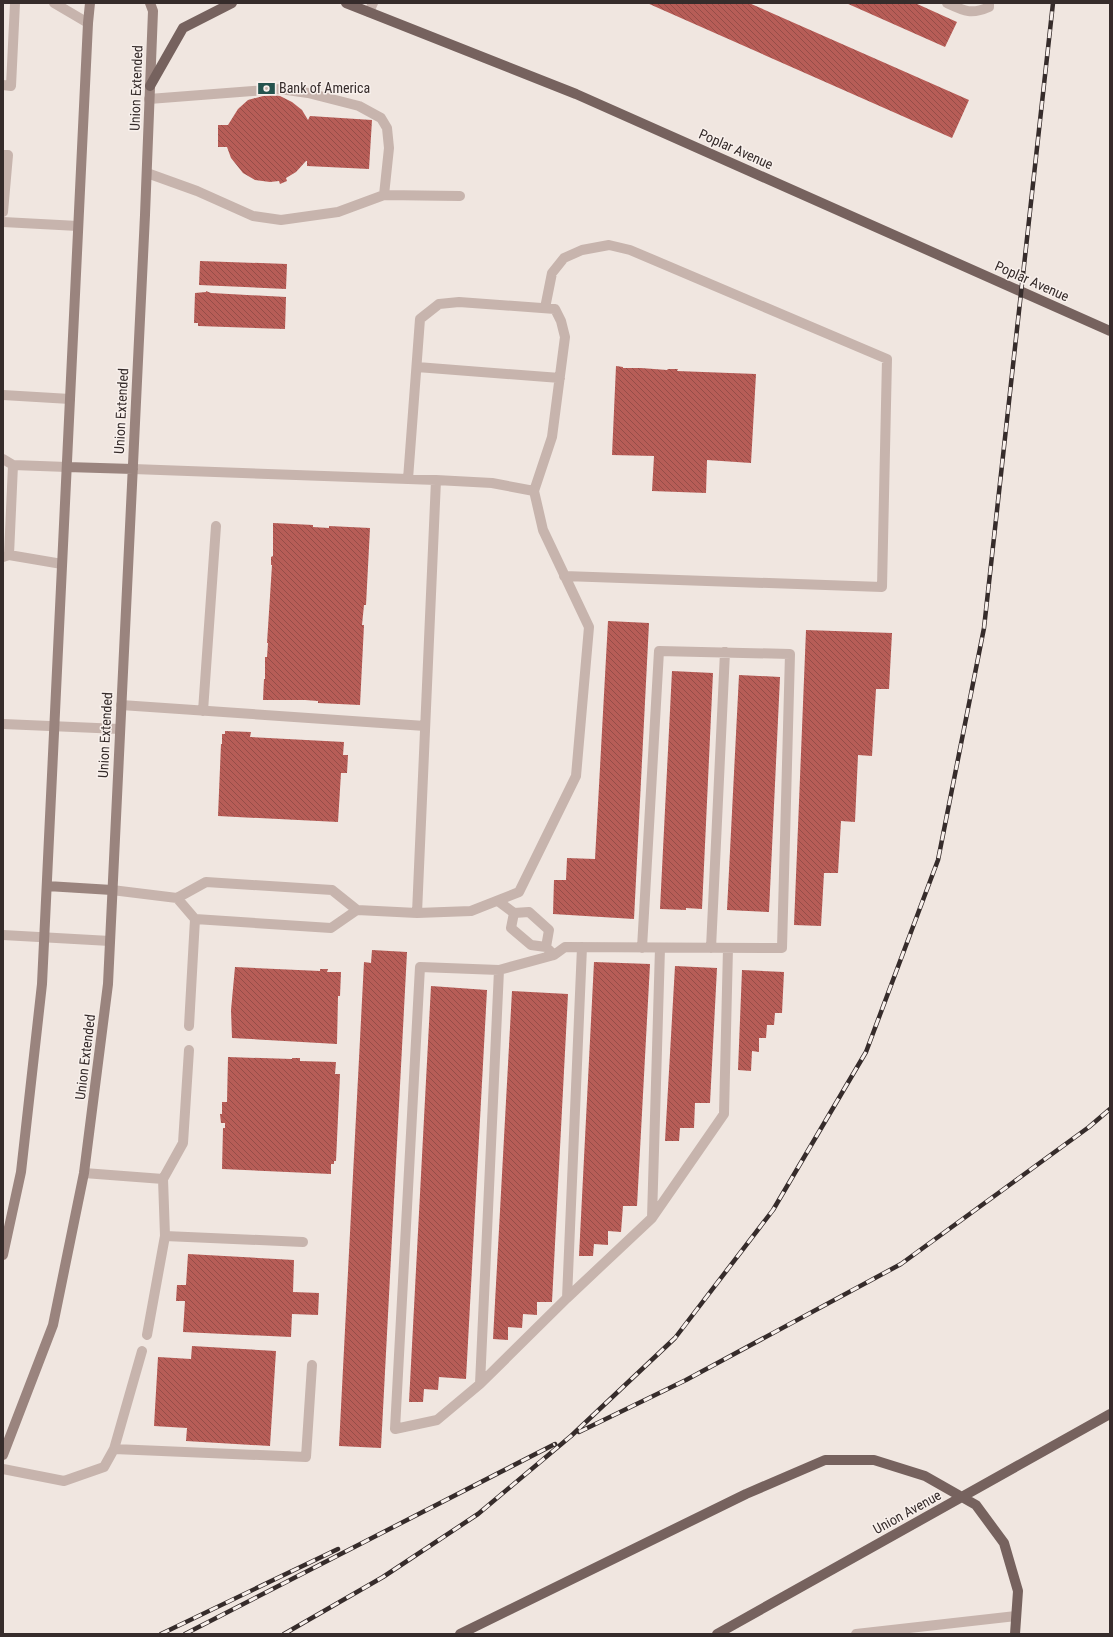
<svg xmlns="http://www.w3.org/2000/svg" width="1113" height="1637" font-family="'Roboto Condensed',sans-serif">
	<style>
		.building { fill: url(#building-back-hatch) }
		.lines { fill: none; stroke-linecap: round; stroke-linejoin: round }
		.lane { stroke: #c7b4ad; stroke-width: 10 }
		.secondary { stroke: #9a847e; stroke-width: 10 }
		.primary { stroke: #76625e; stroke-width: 10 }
		.rail-casing { stroke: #362c2b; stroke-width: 4.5 }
		.rail { stroke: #f8f0ec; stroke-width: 3; stroke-dasharray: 9; stroke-linecap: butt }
		.labels { text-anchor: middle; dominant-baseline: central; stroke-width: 3; stroke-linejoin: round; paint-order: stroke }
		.street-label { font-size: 14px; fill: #362c2b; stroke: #f8f0ec }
		.poi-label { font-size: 14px; fill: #362c2b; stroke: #f8f0ec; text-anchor: start }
	</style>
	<defs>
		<pattern id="building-back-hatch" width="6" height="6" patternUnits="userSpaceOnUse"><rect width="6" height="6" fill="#b75d57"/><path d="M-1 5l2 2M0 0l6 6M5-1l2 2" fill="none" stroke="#964d48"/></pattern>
	</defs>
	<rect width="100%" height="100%" fill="#f0e6e0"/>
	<path class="building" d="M 647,3 L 749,3 L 969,100 L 952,138 Z
		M 846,3 L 915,3 L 957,22 L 945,47 Z
		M 272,95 L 280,96 L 292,102 L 302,110 L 308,120 L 310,116 L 372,120 L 369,169 L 307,166 L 307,161 L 306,161 L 296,172 L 286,178 L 287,181 L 280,184 L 279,181 L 270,182 L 255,180 L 243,173 L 231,158 L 227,147 L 218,147 L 218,125 L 228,125 L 238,109 L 248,100 L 263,96 Z
		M 200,261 L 287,264 L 286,289 L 199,285 Z
		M 206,291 L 211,293 L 286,297 L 285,329 L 198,326 L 198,323 L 194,323 L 195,293 L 206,292 Z
		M 616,366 L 623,367 L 623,368 L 641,368 L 667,370 L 668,369 L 678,369 L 677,371 L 756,374 L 751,463 L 707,460 L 706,493 L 652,491 L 654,456 L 612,455 Z
		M 273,523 L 313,525 L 313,527 L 329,528 L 329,526 L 370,528 L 366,605 L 364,605 L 362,625 L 364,625 L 360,705 L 318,703 L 318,701 L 305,700 L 263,700 L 264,679 L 265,679 L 265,657 L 267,657 L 268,643 L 267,643 L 272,565 L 271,565 L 271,557 L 273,556 Z
		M 608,621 L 649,623 L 634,919 L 553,914 L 554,880 L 566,880 L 567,858 L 595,859 Z
		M 806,630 L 892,633 L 889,689 L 876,689 L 872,756 L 858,755 L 855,822 L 841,821 L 838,873 L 824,873 L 821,926 L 794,925 Z
		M 672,671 L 713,673 L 702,909 L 686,908 L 686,910 L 660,909 Z
		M 739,675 L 780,677 L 769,912 L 727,910 Z
		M 225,731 L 251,732 L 250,737 L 344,742 L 343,755 L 348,755 L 347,773 L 341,773 L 338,822 L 218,816 L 221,744 L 222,744 L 222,734 L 225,734 Z
		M 372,950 L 407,952 L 381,1448 L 339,1446 L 364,962 L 371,963 Z
		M 594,962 L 650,964 L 637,1206 L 623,1206 L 621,1232 L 608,1231 L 608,1245 L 594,1244 L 593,1256 L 579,1256 Z
		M 675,966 L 717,968 L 710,1103 L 695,1103 L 694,1128 L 680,1128 L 679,1141 L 665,1141 Z
		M 235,967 L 320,971 L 320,969 L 328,969 L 327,972 L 341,972 L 340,996 L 338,996 L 337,1044 L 232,1038 L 231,1010 Z
		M 742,970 L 784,972 L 782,1013 L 775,1013 L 774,1025 L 767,1025 L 766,1038 L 759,1038 L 759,1052 L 752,1051 L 751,1071 L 738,1070 Z
		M 431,986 L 487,990 L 466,1379 L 439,1377 L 438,1390 L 424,1389 L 423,1402 L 409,1402 Z
		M 512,991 L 568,994 L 552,1302 L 537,1302 L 537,1315 L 523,1314 L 522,1328 L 508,1327 L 508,1340 L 493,1339 Z
		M 228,1057 L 292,1059 L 292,1058 L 300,1058 L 300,1061 L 336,1062 L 335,1074 L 340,1074 L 336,1161 L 334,1161 L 334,1164 L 331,1164 L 331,1174 L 222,1169 L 223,1128 L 225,1128 L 225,1123 L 221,1123 L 220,1114 L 222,1114 L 222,1102 L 227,1102 Z
		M 188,1254 L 294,1260 L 293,1292 L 319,1293 L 318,1315 L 292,1314 L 291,1337 L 183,1332 L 185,1301 L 176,1301 L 177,1285 L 186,1285 Z
		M 192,1346 L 276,1351 L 270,1446 L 186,1441 L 187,1428 L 154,1426 L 158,1357 L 191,1359 Z"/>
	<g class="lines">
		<path class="lane" d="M 54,3 L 88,23
			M 947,3 C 964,11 971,15 989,7 L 989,3
			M 369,12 L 373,3
			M 3,85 L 11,86 L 15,3
			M 149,99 L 280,89 L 308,93 L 359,106 L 381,118 L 387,128 L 389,148 L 384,195
			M 3,155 L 8,155 L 3,212
			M 147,173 L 197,191 L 253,216 L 281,220 L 338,212 L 384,195 L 460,196
			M 3,222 L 78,226
			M 545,308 L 552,273 L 564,258 L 582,250 L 609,245 L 630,250 L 887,359 L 882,587 L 564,576
			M 417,367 L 560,378
			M 3,395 L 70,399
			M 3,459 L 13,465 L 67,467
			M 408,479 L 420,319 L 439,304 L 459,302 L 555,309 L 561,321 L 565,337 L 552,437 L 534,491
			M 9,555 L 13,465
			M 3,557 L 9,555 L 62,564
			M 121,705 L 425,726
			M 203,711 L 216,526
			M 3,724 L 120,729
			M 112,890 L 177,898 L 206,882 L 332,890 L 357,910 L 417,913 L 436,480 L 133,469
			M 177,898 L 195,919 L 331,928 L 357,910
			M 498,901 L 514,913 L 529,912 L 549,930 L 546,947 L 531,945 L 511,928 L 514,913
			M 417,913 L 471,911 L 519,892 L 576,776 L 589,627 L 543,530 L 534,491 L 492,483 L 436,480
			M 3,935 L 110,941
			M 546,947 L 554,955 L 565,947 L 782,948 L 790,654 L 659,651 L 642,948
			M 711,948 L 725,652
			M 499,970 L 480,1384 L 437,1420 L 395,1429 L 420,967 L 499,970 L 554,955
			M 189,1026 L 195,919
			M 84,1173 L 163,1179 L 165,1236 L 147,1335
			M 163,1179 L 183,1143 L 189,1050
			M 652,1218 L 724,1114 L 728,948
			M 165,1236 L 303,1242
			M 567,1298 L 652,1218 L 660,948
			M 480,1384 L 567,1298 L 582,947
			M 114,1449 L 306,1457 L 312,1365
			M 3,1469 L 64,1481 L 104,1467 L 114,1449 L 142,1351
			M 856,1634 L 1016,1616"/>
		<path class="secondary" d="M 67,467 L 133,469
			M 47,886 L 112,890
			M 3,1255 L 21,1172 L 42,984 L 88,23 L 90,3
			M 3,1455 L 53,1325 L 84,1173 L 108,984 L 145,215 L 153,11 L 150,3"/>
		<path class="primary" d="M 346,3 L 576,94 L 1110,331
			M 150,86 L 183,28 L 232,3
			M 460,1634 L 746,1494 L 825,1460 L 874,1460 L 925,1476 L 976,1505 L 1004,1543 L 1018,1591 L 1015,1634
			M 717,1634 L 1110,1414"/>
		<defs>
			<path id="rail" d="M 579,1432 L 686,1380 L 901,1264 L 1089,1127 L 1110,1109
				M 161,1634 L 338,1549
				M 185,1634 L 555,1444
				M 284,1634 L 383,1577 L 478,1514 L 571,1436 L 675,1338 L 773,1210 L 866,1052 L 938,860 L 984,628 L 1053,3"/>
		</defs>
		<use href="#rail" class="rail-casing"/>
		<use href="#rail" class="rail"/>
	</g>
	<defs>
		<symbol id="bank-bare" viewBox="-9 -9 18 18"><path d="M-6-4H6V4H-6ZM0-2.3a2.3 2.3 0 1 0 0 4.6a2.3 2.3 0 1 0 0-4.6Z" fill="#25534e" stroke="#f8f0ec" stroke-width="2.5" paint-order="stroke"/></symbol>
	</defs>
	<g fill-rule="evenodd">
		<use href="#bank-bare" x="254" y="76" width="25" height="25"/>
	</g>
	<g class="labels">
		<g class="street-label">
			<text transform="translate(136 88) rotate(-88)">Union Extended</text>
			<text transform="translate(736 149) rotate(24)">Poplar Avenue</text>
			<text transform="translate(1032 281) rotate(24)">Poplar Avenue</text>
			<text transform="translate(121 411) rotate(-87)">Union Extended</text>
			<text transform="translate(105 735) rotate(-87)">Union Extended</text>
			<text transform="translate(85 1057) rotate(-83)">Union Extended</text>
			<text transform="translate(907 1512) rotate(-29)">Union Avenue</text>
		</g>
		<g class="poi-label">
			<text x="279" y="88">Bank of America</text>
		</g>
	</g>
	<rect width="1113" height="1637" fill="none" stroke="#362c2b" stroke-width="8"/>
</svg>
